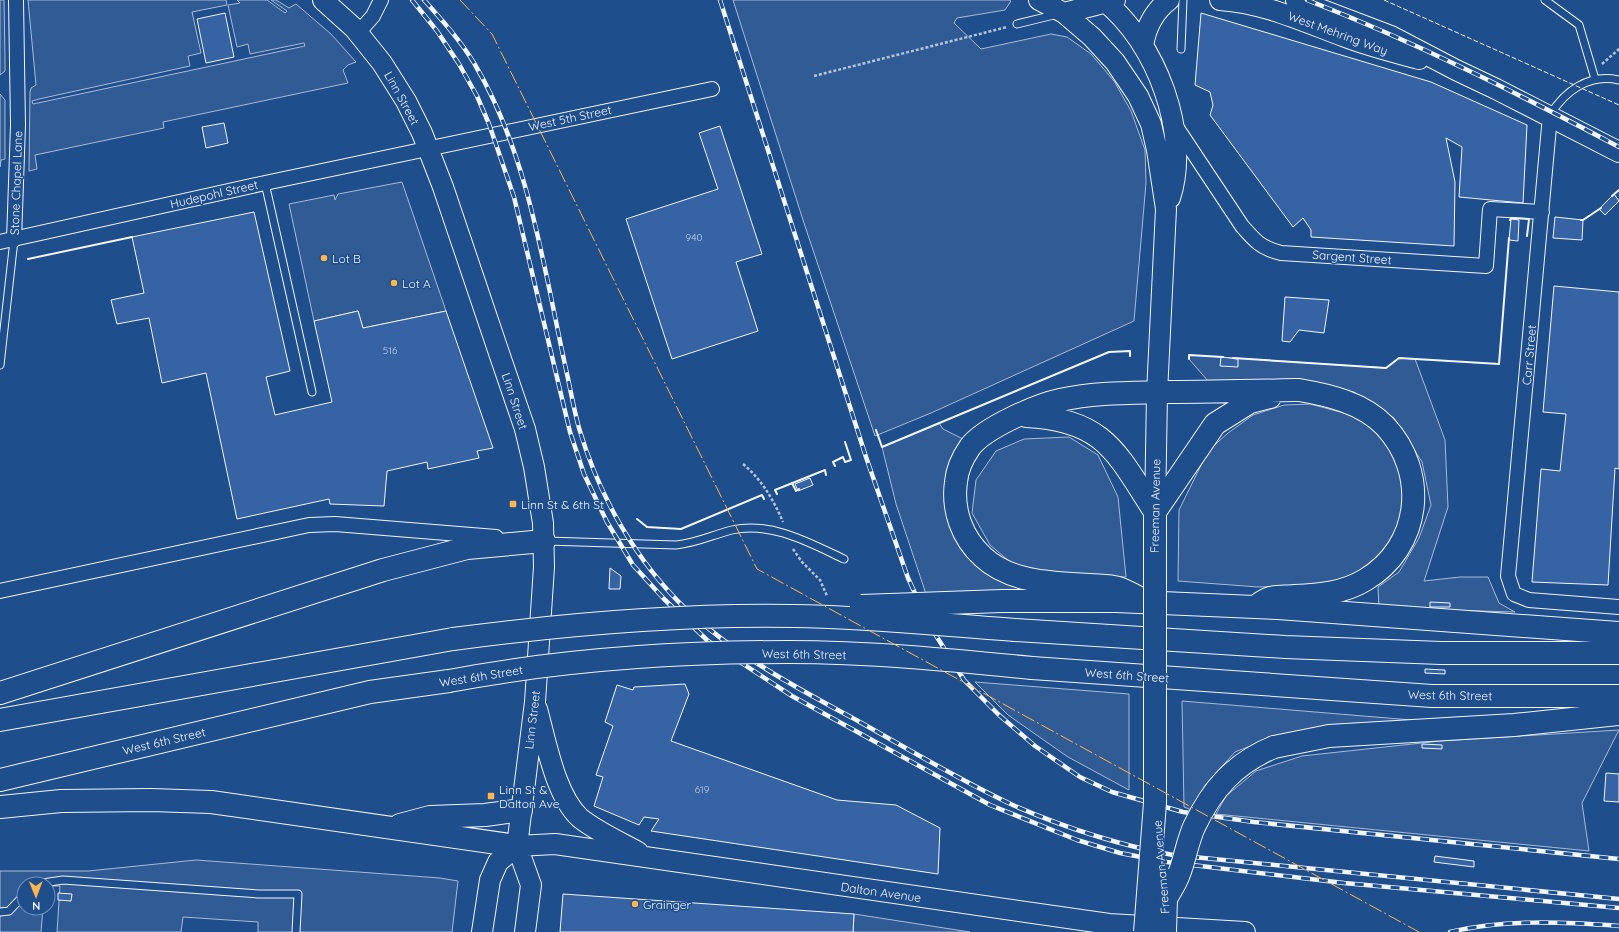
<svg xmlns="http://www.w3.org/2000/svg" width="1619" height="932" font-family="Quicksand,sans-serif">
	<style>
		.built { fill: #305b95; stroke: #a8bbd7 }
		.building { fill: #3563a3; stroke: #f2f6ff }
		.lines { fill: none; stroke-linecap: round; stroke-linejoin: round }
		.service-casing { stroke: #f2f6ff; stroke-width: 9 }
		.minor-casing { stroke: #f2f6ff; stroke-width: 16 }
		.secondary-casing { stroke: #f2f6ff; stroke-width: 22 }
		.primary-casing { stroke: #f2f6ff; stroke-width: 24 }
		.motorway-casing { stroke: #f2f6ff; stroke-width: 24 }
		.path { stroke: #b3c4dc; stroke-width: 2.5; stroke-dasharray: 3 2; stroke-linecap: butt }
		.service { stroke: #1f4e8c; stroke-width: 7 }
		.minor { stroke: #1f4e8c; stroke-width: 14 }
		.secondary { stroke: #1f4e8c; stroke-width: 20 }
		.primary { stroke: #1f4e8c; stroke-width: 22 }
		.motorway { stroke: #1f4e8c; stroke-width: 22 }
		.rail-casing { stroke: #f2f6ff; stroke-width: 4.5 }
		.rail { stroke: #1f4e8c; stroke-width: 3; stroke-dasharray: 9; stroke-linecap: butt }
		.primary-bridge-casing { stroke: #f2f6ff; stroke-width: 24; stroke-linecap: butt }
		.motorway-bridge-casing { stroke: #f2f6ff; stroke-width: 24; stroke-linecap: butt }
		.primary-bridge { stroke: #1f4e8c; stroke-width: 22 }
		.motorway-bridge { stroke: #1f4e8c; stroke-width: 22 }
		.fence { stroke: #f2f6ff; stroke-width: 1; stroke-dasharray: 5 2; stroke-linecap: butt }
		.wall { stroke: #f2f6ff; stroke-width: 2 }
		.power { stroke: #ffb74d; stroke-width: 1; stroke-dasharray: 14 3 2 3; stroke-linecap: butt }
		.poi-dot { fill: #ffb74d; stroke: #1f4e8c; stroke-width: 1.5 }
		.labels { text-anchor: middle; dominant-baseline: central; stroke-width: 3; stroke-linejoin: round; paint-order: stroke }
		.number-label { font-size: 10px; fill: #c3d1e8 }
		.street-label { font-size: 12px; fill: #f2f6ff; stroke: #1f4e8c }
		.poi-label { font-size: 12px; fill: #f2f6ff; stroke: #1f4e8c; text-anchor: start }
	</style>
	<rect width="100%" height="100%" fill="#1f4e8c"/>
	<path class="built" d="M 0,0 L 4,0 L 5,59 L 5,71 L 0,75 Z
		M 28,0 L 226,0 L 227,5 L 192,12 L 201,53 L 188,56 L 190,66 L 39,99 L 32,101 L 33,104 L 305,46 L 304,43 L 250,54 L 248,44 L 237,47 L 228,5 L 240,3 L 237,0 L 267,0 L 285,13 L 287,11 L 271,0 L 276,0 L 289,8 L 296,4 L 331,34 L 356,62 L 348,65 L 343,70 L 348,83 L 163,122 L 164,128 L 35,155 L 37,169 L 29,171 L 30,92 L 31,88 L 36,85 Z
		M 733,0 L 1009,0 L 1011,1 L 1005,10 L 957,18 L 954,23 L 981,49 L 1051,34 L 1067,37 L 1091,54 L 1114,81 L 1131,111 L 1145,150 L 1146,183 L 1134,321 L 931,413 L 875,436 L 803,220 Z
		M 0,94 L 5,100 L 5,159 L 1,160 L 0,167 Z
		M 402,182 L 446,311 L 363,328 L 358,311 L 314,321 L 289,204 L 334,195 L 335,200 L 338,194 Z
		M 1189,355 L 1386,368 L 1399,358 L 1415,359 L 1445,440 L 1448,507 L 1424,581 L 1460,577 L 1488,577 L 1499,603 L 1515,612 L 1379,608 L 1378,587 L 1399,572 L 1419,538 L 1431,505 L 1422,462 L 1394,418 L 1354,392 L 1286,382 L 1208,381 L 1189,359 Z
		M 1310,404 L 1359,417 L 1380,434 L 1403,467 L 1407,495 L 1396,538 L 1361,575 L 1335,584 L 1258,587 L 1178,581 L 1179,510 L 1208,451 L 1228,433 L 1253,415 L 1284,405 Z
		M 939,423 L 943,429 L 965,440 L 948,513 L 1026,589 L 1026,592 L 926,594 L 896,504 L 882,447 Z
		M 1069,437 L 1098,455 L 1118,497 L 1126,577 L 1068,575 L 1015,566 L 990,545 L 972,513 L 976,480 L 996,451 L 1024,439 Z
		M 975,682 L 1129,694 L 1129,790 L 1068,757 L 1008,715 Z
		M 1182,701 L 1436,722 L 1271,738 L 1235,752 L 1205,785 L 1192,810 L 1184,807 Z
		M 1619,730 L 1582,803 L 1589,851 L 1216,814 L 1226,796 L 1256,771 L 1302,756 L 1440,741 Z
		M 196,860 L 440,878 L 458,881 L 452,932 L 258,932 L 258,922 L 183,917 L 181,932 L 57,932 L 60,886 L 48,886 L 48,884 L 24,884 L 24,908 L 43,908 L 41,932 L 0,932 L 0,871 L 88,871 Z
		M 854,914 L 970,932 L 853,932 Z"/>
	<path class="building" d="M 225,13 L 234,57 L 206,63 L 197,19 Z
		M 1201,13 L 1431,82 L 1527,125 L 1523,203 L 1459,197 L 1462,147 L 1446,138 L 1455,182 L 1454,246 L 1311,237 L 1311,230 L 1303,218 L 1293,227 L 1210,115 L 1213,105 L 1210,92 L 1195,85 Z
		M 224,123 L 228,143 L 206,148 L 202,127 Z
		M 720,126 L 762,254 L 736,262 L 758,331 L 672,359 L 626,219 L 718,189 L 699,133 Z
		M 1614,194 L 1619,201 L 1605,215 L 1599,209 Z
		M 254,212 L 290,371 L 266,377 L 275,415 L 332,402 L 314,321 L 358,311 L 363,328 L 446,311 L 493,448 L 477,451 L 479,458 L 428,469 L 427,462 L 387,471 L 384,506 L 330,504 L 329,499 L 237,519 L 206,373 L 162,383 L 149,318 L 117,324 L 111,300 L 144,293 L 132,237 Z
		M 1555,217 L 1583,220 L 1582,240 L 1553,238 Z
		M 1511,219 L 1519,220 L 1518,241 L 1509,240 Z
		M 1554,286 L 1619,292 L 1619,469 L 1615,468 L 1608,585 L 1532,582 L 1541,469 L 1560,471 L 1566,414 L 1543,412 Z
		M 1285,297 L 1329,300 L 1324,333 L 1299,330 L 1290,342 L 1282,341 Z
		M 1221,357 L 1238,359 L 1238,367 L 1220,366 Z
		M 810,478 L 813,485 L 798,491 L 795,484 Z
		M 610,568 L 621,576 L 620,589 L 609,589 Z
		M 1430,602 L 1450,603 L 1450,607 L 1430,607 Z
		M 1425,669 L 1445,670 L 1445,674 L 1425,673 Z
		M 685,684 L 689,694 L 671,741 L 837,800 L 896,805 L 940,828 L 938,874 L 651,831 L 659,819 L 644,817 L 639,825 L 594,806 L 603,777 L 596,775 L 613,726 L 605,722 L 617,685 L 633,690 L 634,687 Z
		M 1422,744 L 1442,745 L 1442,749 L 1422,748 Z
		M 1606,773 L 1619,774 L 1619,802 L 1604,801 Z
		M 1435,856 L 1474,861 L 1474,867 L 1434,862 Z
		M 58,893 L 72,894 L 71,901 L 58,900 Z
		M 563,894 L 854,914 L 853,932 L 560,932 Z"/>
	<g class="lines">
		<defs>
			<path id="service" d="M 1545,0 L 1579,25 L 1595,79
				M 1017,24 L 1058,14
				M 1181,49 L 1183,0
				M 1550,115 C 1565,91 1589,73 1619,80
				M 265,183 L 312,392
				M 0,365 L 14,240
				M 546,541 L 676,545 C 697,543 712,535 732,530 C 771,521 810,543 844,559
				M 36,884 L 63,880 L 258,894 L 298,894 L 296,932
				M 0,912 L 9,911 L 24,895"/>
			<path id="minor" d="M 358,33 L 373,16 L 381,0
				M 1550,116 L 1508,576 L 1514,594 L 1529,600 L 1619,607
				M 1175,125 L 1242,226 C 1255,241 1261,248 1281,253 L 1486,266 L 1490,209 L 1542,212
				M 14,240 L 18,125 L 16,0
				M 0,242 L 265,183 L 712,89
				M 0,591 L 309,525 L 335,524 L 496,537"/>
			<path id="secondary" d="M 323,0 L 354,28 L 382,63 L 406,101 L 422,133 L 443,187 L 499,353 L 525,429 L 534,467 L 543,523 L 544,567 L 535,702 L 517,846 L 531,885 L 525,932
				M 1039,0 L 1064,13 L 1092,37 L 1115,62 L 1138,96 L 1151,124 L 1157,150 L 1166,209 L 1157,393 L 1155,512
				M 1103,0 C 1156,41 1191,134 1170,198
				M 1220,0 C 1264,3 1302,21 1343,36 C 1368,46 1394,52 1419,59
				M 1296,0 L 1391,36 L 1456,70 L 1496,89 L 1619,152
				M 1064,13 L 1115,0
				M 1143,46 C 1146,27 1153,12 1169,0
				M 537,709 C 546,741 555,795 580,818 C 596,831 620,842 638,852
				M 517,846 L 555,844 L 1109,924 L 1245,932
				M 482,932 L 490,880 L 498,862 L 517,846"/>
			<path id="primary" d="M 1155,545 L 1155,512"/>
			<path id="motorway" d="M 1026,416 C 1105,420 1116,452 1155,512 L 1215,424 L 1250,402 L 1270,397
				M 1002,601 L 1116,601 L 1278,608 L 1619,633
				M 1147,602 C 1137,597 1128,591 1118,588 C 1109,585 1098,586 1089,585 C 1054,583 1011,583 983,557 C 962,538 952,510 956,482 C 957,470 963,457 970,447 C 984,428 1037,405 1060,400 C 1095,392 1132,393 1168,392 C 1212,392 1255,391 1299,390 C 1329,395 1363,403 1385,426 C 1429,473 1421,547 1365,580 C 1344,593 1318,595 1295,596 C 1287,597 1277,596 1270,598 C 1265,599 1259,604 1255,607
				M 1015,630 L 1285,647 L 1441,653 L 1619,653
				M 1032,668 L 1432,696 L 1619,696
				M 0,693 L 383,570 L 467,548 L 544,541
				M 0,720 L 453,639
				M 1274,747 L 1329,736 L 1514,725 L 1619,714
				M 0,780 L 370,692 L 449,681
				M 0,807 L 61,801 L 151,800 L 211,802 L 517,846
				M 400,825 L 430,817 L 485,815 L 521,810"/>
		</defs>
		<use href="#service" class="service-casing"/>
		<use href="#minor" class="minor-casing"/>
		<use href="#secondary" class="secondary-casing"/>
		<use href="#primary" class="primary-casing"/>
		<use href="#motorway" class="motorway-casing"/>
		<path class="path" d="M 1602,64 L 1619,49
			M 814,76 L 1007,27
			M 743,464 C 762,480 773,499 783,522
			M 793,549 L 802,562 L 820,580 L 827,596"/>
		<use href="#service" class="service"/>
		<use href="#minor" class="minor"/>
		<use href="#secondary" class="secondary"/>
		<use href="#primary" class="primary"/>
		<use href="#motorway" class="motorway"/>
		<defs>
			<path id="rail" d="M 412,0 L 437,31 L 459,64 L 477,96 L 489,124 L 514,197 L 570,432 L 584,474 L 607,522 L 633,565 L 664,599 L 708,641 L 792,696 L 990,805 L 1077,840 L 1120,853 L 1167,862 L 1344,883 L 1619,908
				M 424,0 C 442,20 460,40 474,63 C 529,155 544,270 567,374 C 571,392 574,410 579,428 C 599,496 636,562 688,611 C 738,657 799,689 858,721 C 910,750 961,781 1015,806 C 1066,828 1119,845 1173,855 L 1619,899
				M 720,0 L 866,457 L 908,578 L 930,626 L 964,680 L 999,715 L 1035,746 L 1080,777 L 1112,792 L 1183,812 L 1254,822 L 1619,859
				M 1307,0 C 1415,42 1517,93 1619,147
				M 1450,932 C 1504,919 1564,922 1619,926"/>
		</defs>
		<use href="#rail" class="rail-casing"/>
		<use href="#rail" class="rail"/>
		<defs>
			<path id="primary-bridge" d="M 1164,879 L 1166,899 L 1165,932
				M 1145,932 L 1155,803 L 1155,545"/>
			<path id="motorway-bridge" d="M 861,606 L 1002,601
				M 453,639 C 567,624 680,614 794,616 C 868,617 942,625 1015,630
				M 449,681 C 560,660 675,652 788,652 C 869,652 951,660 1032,668
				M 1166,899 C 1170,891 1176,883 1179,874 C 1185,859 1187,843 1194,827 C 1212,789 1235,763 1274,747"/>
		</defs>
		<use href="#primary-bridge" class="primary-bridge-casing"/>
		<use href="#motorway-bridge" class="motorway-bridge-casing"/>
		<use href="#primary-bridge" class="primary-bridge"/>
		<use href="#motorway-bridge" class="motorway-bridge"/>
		<path class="fence" d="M 1384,0 L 1619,105"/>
		<path class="wall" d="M 1612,196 L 1619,190
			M 1510,220 L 1511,218 L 1529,219 L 1527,236
			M 1581,220 L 1583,220 L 1601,208
			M 28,259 L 132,237
			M 1233,358 L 1386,368 L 1399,358 L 1499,364 L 1509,238
			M 1189,359 L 1189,355 L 1223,357
			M 876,430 L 882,447 L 1109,352 L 1130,351 L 1130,356
			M 835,466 L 833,462 L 843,457 L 845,462 L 851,460 L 845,442
			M 792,483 L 796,491 L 799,489
			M 777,494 L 775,490 L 825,470 L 826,475
			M 637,519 L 647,527 L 681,529 L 762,495 L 764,499"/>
		<path class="power" d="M 460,0 L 492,34 L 757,569 L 1419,932"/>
	</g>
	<g class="poi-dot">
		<circle cx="324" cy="258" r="4"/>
		<circle cx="394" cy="283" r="4"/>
		<rect x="509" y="500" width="8" height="8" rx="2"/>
		<rect x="487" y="792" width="8" height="8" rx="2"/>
		<circle cx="635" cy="904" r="4"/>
	</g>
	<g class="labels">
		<g class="number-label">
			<text x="694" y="237">940</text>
			<text x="390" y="350">516</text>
			<text x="702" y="789">619</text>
		</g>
		<g class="street-label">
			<text transform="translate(1338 33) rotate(20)">West Mehring Way</text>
			<text transform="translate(402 98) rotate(61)">Linn Street</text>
			<text transform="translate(570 118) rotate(-12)">West 5th Street</text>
			<text transform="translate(16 183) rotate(-88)">Stone Chapel Lane</text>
			<text transform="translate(214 194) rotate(-13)">Hudepohl Street</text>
			<text transform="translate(1352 257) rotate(4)">Sargent Street</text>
			<text transform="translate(1529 355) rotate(-85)">Carr Street</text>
			<text transform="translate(515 401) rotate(72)">Linn Street</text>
			<text transform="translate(1155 506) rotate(-89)">Freeman Avenue</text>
			<text transform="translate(804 654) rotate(1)">West 6th Street</text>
			<text transform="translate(1127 675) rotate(4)">West 6th Street</text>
			<text transform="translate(481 676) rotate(-9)">West 6th Street</text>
			<text transform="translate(1450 695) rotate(1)">West 6th Street</text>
			<text transform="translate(532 720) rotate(-83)">Linn Street</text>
			<text transform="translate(164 741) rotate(-13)">West 6th Street</text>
			<text transform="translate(1161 867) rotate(-95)">Freeman Avenue</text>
			<text transform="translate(881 892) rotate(8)">Dalton Avenue</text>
		</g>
		<g class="poi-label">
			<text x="332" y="258">Lot B</text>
			<text x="402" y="283">Lot A</text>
			<text x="521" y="504">Linn St &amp; 6th St</text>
			<text x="499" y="789">Linn St &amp;<tspan x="499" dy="14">Dalton Ave</tspan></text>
			<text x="643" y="904">Grainger</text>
		</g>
	</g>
	<g transform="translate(36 896) rotate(179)"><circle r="19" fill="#1f4e8c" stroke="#7391ba"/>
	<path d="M0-3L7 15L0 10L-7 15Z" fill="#ffb74d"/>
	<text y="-6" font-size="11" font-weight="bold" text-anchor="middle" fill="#f2f6ff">N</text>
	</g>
</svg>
